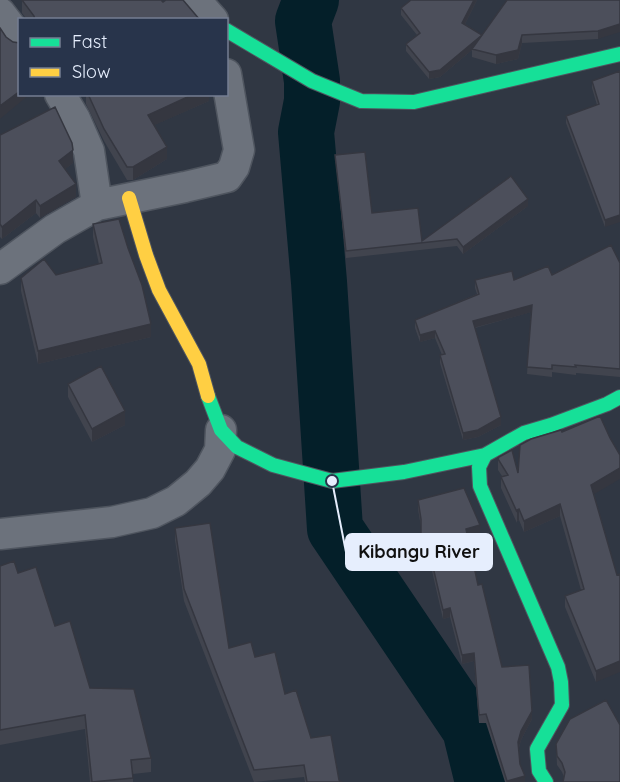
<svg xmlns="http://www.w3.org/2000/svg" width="620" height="782" font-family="Quicksand,sans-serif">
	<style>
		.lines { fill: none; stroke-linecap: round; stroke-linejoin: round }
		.river { stroke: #041f29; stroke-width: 56 }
		.street-casing { stroke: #4f555f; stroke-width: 33 }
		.fast-casing { stroke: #4f555f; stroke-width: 16 }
		.slow-casing { stroke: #4f555f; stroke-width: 16 }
		.street { stroke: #6c727c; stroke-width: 30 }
		.fast { stroke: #16e098; stroke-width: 14 }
		.slow { stroke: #ffcf43; stroke-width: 14 }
		.wall { fill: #41444e }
		.shaded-wall { fill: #353740 }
		.building { fill: #4c4f5b; stroke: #353740; stroke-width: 1.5 }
		.leader { fill: none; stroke: #e6eefd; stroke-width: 2 }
		.callout-dot { fill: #e6eefd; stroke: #28344b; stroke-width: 2 }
		.callout { fill: #e6eefd; stroke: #e6eefd; stroke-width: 2 }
		.callout-label { font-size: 18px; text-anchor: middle; font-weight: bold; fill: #111 }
	</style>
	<rect width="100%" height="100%" fill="#303743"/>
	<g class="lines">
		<path class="river" d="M 311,0 L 303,21 L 312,81 L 312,101 L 306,132 L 319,282 L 335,529 L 470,729 L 483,782"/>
		<defs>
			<path id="street" d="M 195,0 L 213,20
				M 0,13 L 20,39
				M 60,94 L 75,119 L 89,151 L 97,205
				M 0,269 L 55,229 L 97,205 L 185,187 L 227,177 L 234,167 L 239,150 L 226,74
				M 0,534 L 112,522 L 152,513 L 176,501 L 198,483 L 210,469 L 220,450 L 221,430"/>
			<path id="fast" d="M 226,30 L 312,81 L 361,101 L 414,102 L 620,54
				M 208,396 L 221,430 L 237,447 L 273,465 L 332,481 L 404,472 L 485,455
				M 546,782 L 539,771 L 537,749 L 562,705 L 561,682 L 558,667 L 480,486 L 479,467 L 485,455 L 524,433 L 551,425 L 607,404 L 620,397"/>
			<path id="slow" d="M 129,198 L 146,255 L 159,290 L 199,364 L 208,396"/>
		</defs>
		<use href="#street" class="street-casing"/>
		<use href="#fast" class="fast-casing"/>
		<use href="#slow" class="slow-casing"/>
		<use href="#street" class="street"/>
		<use href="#fast" class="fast"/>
		<use href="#slow" class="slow"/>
	</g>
	<path class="wall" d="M 22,0 L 163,2 L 200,20 L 27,20 L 22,13 Z
		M 477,0 L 465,24 L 482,35 L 620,0 L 598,39 L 522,43 L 518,59 L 496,64 L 472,57 L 472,50 L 440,77 L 429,79 L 406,51 L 406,44 L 417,35 L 401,15 L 401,8 Z
		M 620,71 L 605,227 L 566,123 L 566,116 L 597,105 L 592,88 L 592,81 Z
		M 86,94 L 209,94 L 209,101 L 154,125 L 167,159 L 133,180 L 127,180 L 104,141 L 86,104 Z
		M 0,135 L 73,163 L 65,169 L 76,197 L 40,218 L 36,213 L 2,239 L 0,237 Z
		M 335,155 L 372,213 L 422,241 L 528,206 L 463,254 L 457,246 L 346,258 Z
		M 93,224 L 151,337 L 38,364 L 21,291 L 21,278 L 56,275 L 99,264 L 93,237 Z
		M 620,263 L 620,377 L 576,373 L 576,375 L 552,372 L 552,377 L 527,374 L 531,312 L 475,328 L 501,425 L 478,437 L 463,440 L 440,363 L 440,355 L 442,355 L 435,338 L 420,342 L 415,328 L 415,320 L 477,294 L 475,288 L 475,280 L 514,280 Z
		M 68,384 L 125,425 L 92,442 L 68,397 Z
		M 498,459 L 518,473 L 594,494 L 617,575 L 596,682 L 565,607 L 565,596 L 581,590 L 560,516 L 524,532 L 519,520 L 517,521 L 517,523 L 501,488 L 501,477 L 502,476 L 498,470 Z
		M 418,500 L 480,534 L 468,538 L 478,585 L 502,667 L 532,719 L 521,740 L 519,748 L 520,764 L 525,782 L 505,782 L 486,723 L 479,723 L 474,661 L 462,664 L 450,617 L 443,619 L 427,549 L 421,551 L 421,527 L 418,509 Z
		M 175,528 L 229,648 L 255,657 L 285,694 L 311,738 L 339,780 L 342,782 L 305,782 L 304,777 L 254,782 L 184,601 L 175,540 Z
		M 0,566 L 18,573 L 55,626 L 90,688 L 151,758 L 151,772 L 133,774 L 133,782 L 90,782 L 85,729 L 0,745 Z
		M 570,719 L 564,777 L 562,772 L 557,765 L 556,744 Z"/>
	<path class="shaded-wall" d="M 474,0 L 477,0 L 462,30 L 462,23 Z
		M 620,24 L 620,32 L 598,39 L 598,31 Z
		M 482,35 L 472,49 L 472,50 L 440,77 L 429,79 L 429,72 Z
		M 522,35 L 522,43 L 518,59 L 496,64 L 496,55 Z
		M 20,91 L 20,94 L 30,94 L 0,119 L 0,106 Z
		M 194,94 L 209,94 L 209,101 L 148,128 L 148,115 Z
		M 167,147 L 167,159 L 133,180 L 133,167 Z
		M 73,150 L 73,163 L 59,174 L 59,161 Z
		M 76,184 L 76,197 L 40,218 L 40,206 Z
		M 528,199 L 528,206 L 463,254 L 463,247 Z
		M 36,200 L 36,213 L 2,239 L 2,227 Z
		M 620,215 L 620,222 L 605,227 L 605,220 Z
		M 532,305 L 532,312 L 473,328 L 473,321 Z
		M 151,324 L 151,337 L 38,364 L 38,351 Z
		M 435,331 L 435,338 L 420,342 L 420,335 Z
		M 125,411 L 125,425 L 92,442 L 92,429 Z
		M 501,417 L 501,425 L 478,437 L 463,440 L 463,433 Z
		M 620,468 L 620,479 L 591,496 L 591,485 Z
		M 560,504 L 560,516 L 524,532 L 524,521 Z
		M 519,509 L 519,520 L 517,521 L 517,510 Z
		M 480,525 L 480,534 L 466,538 L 466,529 Z
		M 427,541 L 427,549 L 421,551 L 421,543 Z
		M 450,608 L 450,617 L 443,619 L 443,610 Z
		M 474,653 L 474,661 L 462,664 L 462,655 Z
		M 620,661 L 620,672 L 596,682 L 596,671 Z
		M 532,711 L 532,719 L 521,740 L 518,751 L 518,742 L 521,731 Z
		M 525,776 L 525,782 L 507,782 L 507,781 Z"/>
	<path class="building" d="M 22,0 L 161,0 L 163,2 L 166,0 L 183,0 L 200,20 L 35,20 L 34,16 Z
		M 411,0 L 474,0 L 462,23 L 482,35 L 440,70 L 429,72 L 406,44 L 420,33 L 401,8 Z
		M 507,0 L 620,0 L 620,24 L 598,31 L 522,35 L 518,50 L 496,55 L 472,49 Z
		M 0,28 L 6,37 L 13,42 L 20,43 L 20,91 L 0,106 Z
		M 620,71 L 620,215 L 605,220 L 566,116 L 599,104 L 592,81 Z
		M 88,94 L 194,94 L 148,115 L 167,147 L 133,167 L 127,167 L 104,129 Z
		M 55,107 L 72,143 L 73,150 L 59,161 L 76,184 L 40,206 L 36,200 L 2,227 L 0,224 L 0,135 Z
		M 365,152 L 372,213 L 418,208 L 422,241 L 511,176 L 528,199 L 463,247 L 457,239 L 346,251 L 335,155 Z
		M 119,219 L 128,248 L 142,285 L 151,324 L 38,351 L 21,278 L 44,259 L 56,275 L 102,263 L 93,224 Z
		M 611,245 L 620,263 L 620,369 L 575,365 L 576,367 L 552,365 L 552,369 L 527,367 L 532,305 L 473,321 L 501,417 L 478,430 L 463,433 L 440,355 L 445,354 L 435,331 L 420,335 L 415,320 L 479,294 L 475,280 L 512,271 L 514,280 L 548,266 L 552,275 Z
		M 101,366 L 125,411 L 92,429 L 68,384 Z
		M 600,416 L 610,438 L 620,455 L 620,468 L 591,485 L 617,575 L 620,574 L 620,661 L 596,671 L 565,596 L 584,589 L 560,504 L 524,521 L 519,509 L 517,510 L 517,512 L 501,477 L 508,475 L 498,459 L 499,457 L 512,450 L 518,473 L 520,445 L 531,439 L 561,430 L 562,432 Z
		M 464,488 L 480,525 L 466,529 L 478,585 L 482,584 L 502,667 L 529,665 L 532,711 L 521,731 L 518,742 L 520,764 L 525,776 L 507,781 L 486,714 L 479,715 L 474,653 L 462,655 L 450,608 L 443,610 L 427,541 L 421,543 L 421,519 L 418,500 Z
		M 210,523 L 229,648 L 251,642 L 255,657 L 275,652 L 285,694 L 296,690 L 311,738 L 331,735 L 339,780 L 342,782 L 307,782 L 304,765 L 254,770 L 184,589 L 175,528 Z
		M 14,561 L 18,573 L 36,567 L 55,626 L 70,621 L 90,688 L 134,689 L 151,758 L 131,760 L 133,778 L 92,782 L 85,715 L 0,730 L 0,566 Z
		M 606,700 L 620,725 L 620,782 L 563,782 L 565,772 L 562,763 L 557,756 L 556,744 L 570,719 Z"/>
	<path class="leader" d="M332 481L346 552"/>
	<circle class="callout-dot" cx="332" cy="481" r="6"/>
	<rect class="callout" x="346" y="534" width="146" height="36" rx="6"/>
	<g class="callout-label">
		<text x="419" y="558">Kibangu River</text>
	</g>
	<rect x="18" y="18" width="210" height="78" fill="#28344b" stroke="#747e92" stroke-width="1.5"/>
	<rect x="30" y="38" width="30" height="9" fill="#16e098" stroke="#747e92" stroke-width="1.5"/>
	<text x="72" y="48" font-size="18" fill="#e6eefd">Fast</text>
	<rect x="30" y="68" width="30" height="9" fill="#ffcf43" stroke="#747e92" stroke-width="1.5"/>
	<text x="72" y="78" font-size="18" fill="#e6eefd">Slow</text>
</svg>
